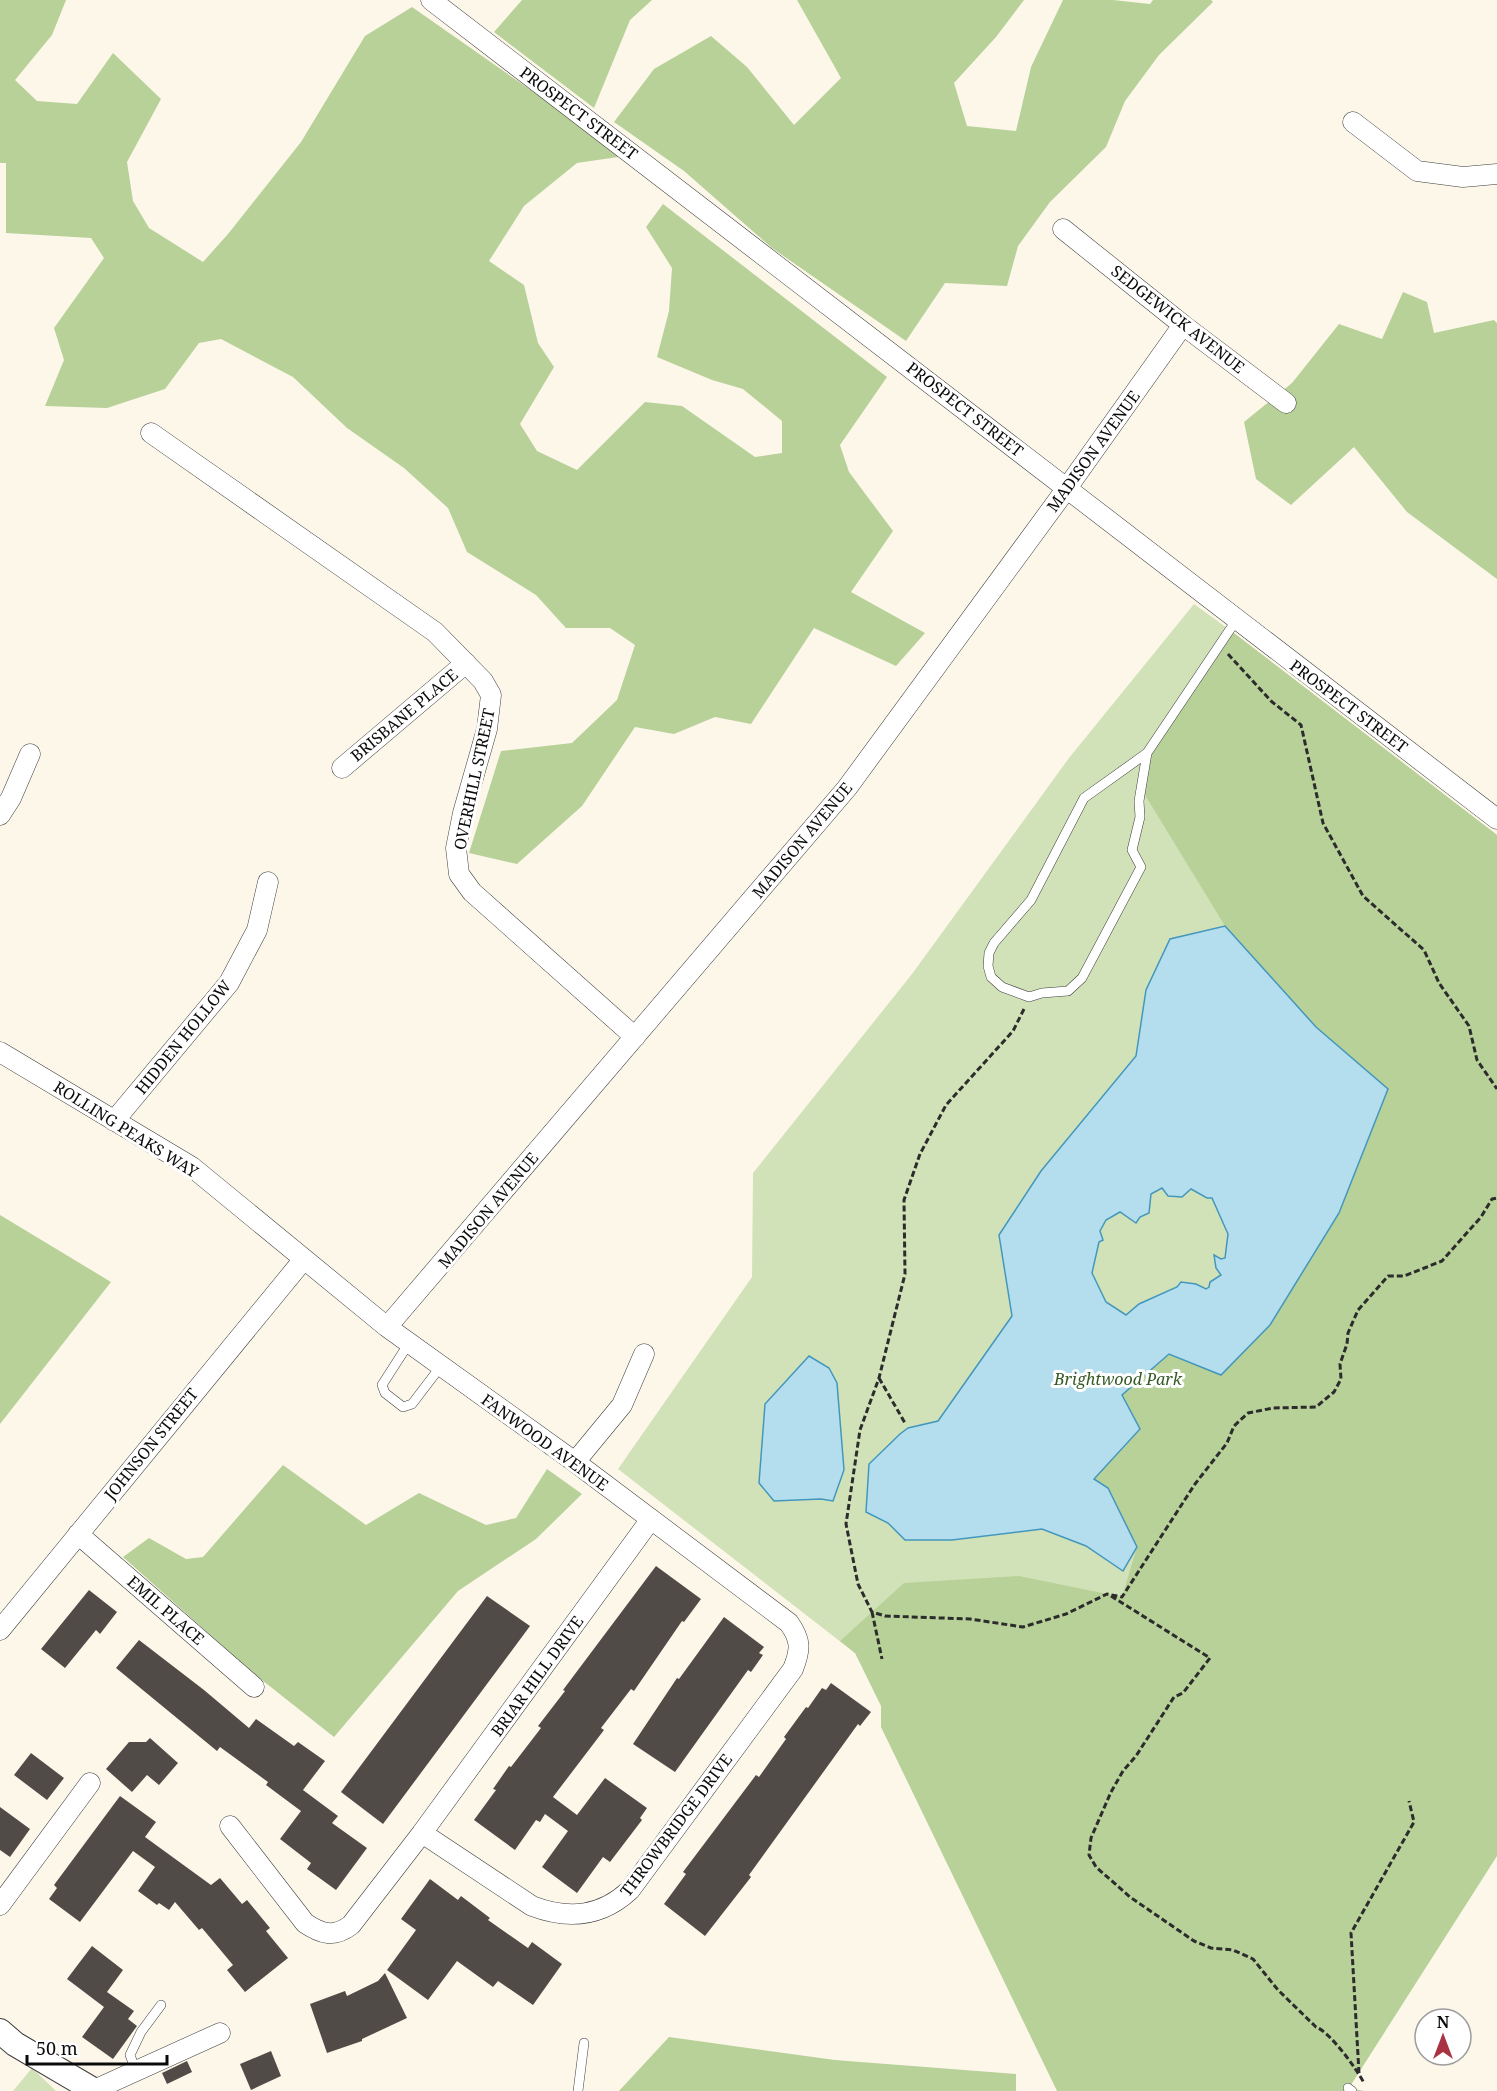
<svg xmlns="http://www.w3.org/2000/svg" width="1497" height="2091" font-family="'Noto Serif',serif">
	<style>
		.green { fill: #d2e2b8 }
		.forest { fill: #b7d199 }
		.water { fill: #b4deee; stroke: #4397bd; stroke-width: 1.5; fill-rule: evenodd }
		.building { fill: #514b48 }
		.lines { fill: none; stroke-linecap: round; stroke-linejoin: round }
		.service-casing { stroke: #3d3d3d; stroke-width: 10 }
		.minor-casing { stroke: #3d3d3d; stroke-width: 21 }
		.tertiary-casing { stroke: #3d3d3d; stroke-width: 26 }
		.path { stroke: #2c2c2c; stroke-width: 3; stroke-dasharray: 6 3; stroke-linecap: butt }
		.service { stroke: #fff; stroke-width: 9 }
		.minor { stroke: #fff; stroke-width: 20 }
		.tertiary { stroke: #fff; stroke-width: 24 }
		.labels { text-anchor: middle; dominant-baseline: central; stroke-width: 6; stroke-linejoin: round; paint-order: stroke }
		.street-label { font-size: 16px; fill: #0a0a0a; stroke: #fff }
		.park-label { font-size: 16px; font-style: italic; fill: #335923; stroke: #fff }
	</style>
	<rect width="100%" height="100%" fill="#fdf7ea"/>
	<path class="green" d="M 1194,604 L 1230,630 L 1497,835 L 1497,1856 L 855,1653 L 618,1469 L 752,1277 L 753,1173 L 912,974 L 1069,758 Z
		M 32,2068 L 56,2091 L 13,2091 Z"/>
	<path class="forest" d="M 0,0 L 66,0 L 52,35 L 15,80 L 37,101 L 77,104 L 113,53 L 161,99 L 127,162 L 133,201 L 149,228 L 203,262 L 228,234 L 301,142 L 365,36 L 412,7 L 625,156 L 577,163 L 524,206 L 489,261 L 524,285 L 538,343 L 554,367 L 520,424 L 537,451 L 577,470 L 645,402 L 682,406 L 755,457 L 782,453 L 782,421 L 743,389 L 712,380 L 657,357 L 669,311 L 672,268 L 646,227 L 663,204 L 887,377 L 840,445 L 849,472 L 893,531 L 851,592 L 925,633 L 896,666 L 814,628 L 751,724 L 715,717 L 674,734 L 635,727 L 582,806 L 517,864 L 469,853 L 501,751 L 572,743 L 617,700 L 635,645 L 610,628 L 566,628 L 536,595 L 467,552 L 448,508 L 404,468 L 347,428 L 293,377 L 221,339 L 199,343 L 165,389 L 107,408 L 45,406 L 64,360 L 54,328 L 104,258 L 91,238 L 6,233 L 6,163 L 0,163 Z
		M 522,0 L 652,0 L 630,20 L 594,108 L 494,32 Z
		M 797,0 L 1024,0 L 996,37 L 954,83 L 967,126 L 1016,131 L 1031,67 L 1063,0 L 1113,0 L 1150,4 L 1153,0 L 1211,0 L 1213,2 L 1159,55 L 1125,101 L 1106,147 L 1050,202 L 1018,246 L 1007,286 L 945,283 L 906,341 L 772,248 L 684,171 L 614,122 L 654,69 L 711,36 L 747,67 L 794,125 L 841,78 Z
		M 1403,292 L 1427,302 L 1434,333 L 1494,320 L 1497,323 L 1497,579 L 1407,512 L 1354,447 L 1291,505 L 1256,479 L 1244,422 L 1292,383 L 1339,324 L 1382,339 Z
		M 1230,630 L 1497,835 L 1497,1856 L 1349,2088 L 1364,2091 L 1057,2091 L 881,1727 L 881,1706 L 855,1653 L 840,1641 L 904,1583 L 1019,1576 L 1122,1597 L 1137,1547 L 1094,1479 L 1140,1429 L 1121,1395 L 1339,1213 L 1387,1089 L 1316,1027 L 1225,926 L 1145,795 L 1147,753 Z
		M 0,1215 L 111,1282 L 0,1424 Z
		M 283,1465 L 366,1525 L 419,1493 L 486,1525 L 516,1518 L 547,1469 L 582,1494 L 536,1539 L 458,1591 L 334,1737 L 253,1673 L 123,1557 L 149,1538 L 186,1559 L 203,1557 Z
		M 669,2037 L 835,2060 L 1016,2074 L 1016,2091 L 619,2091 Z"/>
	<path class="water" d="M 1225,926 L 1316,1027 L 1388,1089 L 1339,1213 L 1270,1325 L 1221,1375 L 1169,1354 L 1122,1395 L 1140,1429 L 1094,1479 L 1108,1488 L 1137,1547 L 1123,1571 L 1086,1546 L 1042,1529 L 952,1540 L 905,1540 L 888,1523 L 866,1512 L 869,1464 L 900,1434 L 908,1428 L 938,1421 L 1012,1316 L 999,1235 L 1041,1171 L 1136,1056 L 1146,990 L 1170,939 ZM 1162,1188 L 1168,1196 L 1182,1197 L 1191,1189 L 1207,1198 L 1212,1198 L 1228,1234 L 1225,1258 L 1221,1259 L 1214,1255 L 1216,1268 L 1221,1275 L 1210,1282 L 1209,1287 L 1206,1289 L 1196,1284 L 1181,1282 L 1177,1287 L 1139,1304 L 1126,1315 L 1106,1302 L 1092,1273 L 1099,1242 L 1103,1240 L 1100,1231 L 1106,1220 L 1120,1212 L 1136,1223 L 1140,1217 L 1149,1213 L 1151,1194 Z
		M 809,1356 L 829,1368 L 837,1383 L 844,1470 L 833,1501 L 821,1499 L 774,1501 L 759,1483 L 765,1404 Z"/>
	<path class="building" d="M 656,1566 L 701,1599 L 684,1622 L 682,1621 L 634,1691 L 631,1689 L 601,1728 L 604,1730 L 553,1797 L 577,1815 L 605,1778 L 647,1808 L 640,1818 L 642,1820 L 610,1862 L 603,1857 L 577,1893 L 542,1867 L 568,1831 L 545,1814 L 540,1822 L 536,1820 L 515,1850 L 474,1820 L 496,1790 L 493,1789 L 509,1766 L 511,1767 L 541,1728 L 538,1726 L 565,1691 L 563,1690 Z
		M 89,1590 L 117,1612 L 100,1634 L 96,1630 L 65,1668 L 41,1649 Z
		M 487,1596 L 530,1626 L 383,1824 L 341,1792 Z
		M 724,1617 L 764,1647 L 759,1653 L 763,1655 L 751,1672 L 748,1670 L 675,1772 L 633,1744 L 677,1678 L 679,1679 Z
		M 139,1640 L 204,1690 L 249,1728 L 256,1719 L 294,1746 L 298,1742 L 325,1761 L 303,1790 L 338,1816 L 332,1823 L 367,1848 L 336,1890 L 307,1869 L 311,1863 L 280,1839 L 301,1811 L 266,1785 L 268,1782 L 220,1747 L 217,1751 L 116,1668 Z
		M 831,1683 L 871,1712 L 860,1726 L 858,1724 L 749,1875 L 751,1877 L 705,1936 L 664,1904 L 686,1874 L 683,1872 L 756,1775 L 759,1777 L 786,1739 L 784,1737 L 806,1707 L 808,1708 L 822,1688 L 826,1690 Z
		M 150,1738 L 178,1763 L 159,1785 L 147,1775 L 132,1792 L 106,1769 L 129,1742 L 146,1742 Z
		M 31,1753 L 64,1778 L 47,1800 L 14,1775 Z
		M 120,1796 L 156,1822 L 145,1837 L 211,1885 L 220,1878 L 242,1904 L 247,1900 L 270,1928 L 266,1931 L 288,1958 L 245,1992 L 227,1970 L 233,1965 L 202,1928 L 199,1930 L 175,1902 L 169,1910 L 159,1903 L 157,1905 L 138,1891 L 155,1867 L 133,1851 L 80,1922 L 49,1899 L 57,1888 L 54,1885 Z
		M 0,1807 L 30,1829 L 10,1857 L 0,1850 Z
		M 430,1879 L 458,1900 L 461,1896 L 490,1918 L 488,1920 L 528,1948 L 532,1942 L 562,1964 L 533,2005 L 498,1981 L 493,1987 L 457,1961 L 428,2000 L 387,1970 L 416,1930 L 401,1919 Z
		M 92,1946 L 123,1970 L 107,1992 L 134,2011 L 128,2019 L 137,2026 L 113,2059 L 82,2037 L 104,2007 L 67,1979 Z
		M 385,1973 L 407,2018 L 362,2039 L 362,2041 L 327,2053 L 310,2004 L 345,1991 L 347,1996 L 378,1981 Z
		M 271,2051 L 281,2076 L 251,2090 L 240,2064 Z
		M 187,2061 L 192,2072 L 167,2084 L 162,2073 Z"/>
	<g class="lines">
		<defs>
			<path id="service" d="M 1147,753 L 1139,801 L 1140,817 L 1132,850 L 1141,867 L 1082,978 L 1068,991 L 1042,993 L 1029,997 L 1002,987 L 991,977 L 988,966 L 989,953 L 994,943 L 1031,900 L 1084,798 L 1147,753 L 1237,619
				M 409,1343 L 382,1385 L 385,1393 L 403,1407 L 412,1404 L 441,1366
				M 136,2071 L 130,2055 L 141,2032 L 161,2005
				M 1348,2088 L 1352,2091
				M 578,2091 L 584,2043"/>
			<path id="minor" d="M 431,0 L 1497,819
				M 1353,122 L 1417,171 L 1463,177 L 1497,174
				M 1063,229 L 1183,325 L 1286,403
				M 151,433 L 435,632 L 483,681 L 491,695 L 487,729 L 463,813 L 456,848 L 459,874 L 472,892 L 635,1037
				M 342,768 L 466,663
				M 0,815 L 11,798 L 30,754
				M 0,1052 L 192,1167 L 387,1327 L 575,1462 L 789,1623 C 801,1640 801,1649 793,1669 L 630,1890 C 601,1917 569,1920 532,1906 L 422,1833
				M 114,1121 L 229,983 L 257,930 L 268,882
				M 387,1327 L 847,788 L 1067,488 L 1183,325
				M 575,1462 L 622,1405 L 644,1354
				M 78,1534 L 254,1687
				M 0,1630 L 304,1259
				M 230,1826 L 305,1923 C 321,1934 334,1938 351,1925 L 422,1833 L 651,1519
				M 0,1905 L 90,1783
				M 94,2090 L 220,2033"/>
			<path id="tertiary" d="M 0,2031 L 15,2044 L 95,2091"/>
		</defs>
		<use href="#service" class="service-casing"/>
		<use href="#minor" class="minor-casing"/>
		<use href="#tertiary" class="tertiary-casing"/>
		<path class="path" d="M 1228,654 L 1271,701 L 1301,725 L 1323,823 L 1363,896 L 1424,950 L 1439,983 L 1469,1026 L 1477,1060 L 1497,1089
			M 1024,1009 L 1013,1031 L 946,1105 L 920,1154 L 904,1200 L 905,1274 L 879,1378 L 860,1430 L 846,1524 L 858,1584 L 872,1612 L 885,1616 L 970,1619 L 1023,1627 L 1066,1614 L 1107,1594 L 1122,1597 L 1195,1484 L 1227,1443 L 1234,1426 L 1248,1413 L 1273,1408 L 1316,1407 L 1334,1392 L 1341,1379 L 1340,1364 L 1347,1344 L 1348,1333 L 1358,1310 L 1388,1276 L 1404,1276 L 1442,1261 L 1481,1217 L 1492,1199 L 1497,1198
			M 879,1378 L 905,1423
			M 1111,1596 L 1210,1658 L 1183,1693 L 1174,1697 L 1136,1756 L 1123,1771 L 1111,1792 L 1091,1838 L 1089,1855 L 1096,1867 L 1130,1897 L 1194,1941 L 1211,1948 L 1233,1950 L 1253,1959 L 1278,1990 L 1316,2027 C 1330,2032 1356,2068 1364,2083
			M 872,1612 L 882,1659
			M 1359,2073 L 1351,1933 L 1414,1822 L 1409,1801"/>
		<use href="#service" class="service"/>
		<use href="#minor" class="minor"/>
		<use href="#tertiary" class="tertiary"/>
	</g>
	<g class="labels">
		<g class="street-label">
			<text transform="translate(579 113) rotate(37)">PROSPECT STREET</text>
			<text transform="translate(1178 319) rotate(38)">SEDGEWICK AVENUE</text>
			<text transform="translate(965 409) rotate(38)">PROSPECT STREET</text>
			<text transform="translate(1093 451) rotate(-54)">MADISON AVENUE</text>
			<text transform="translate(1349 706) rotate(37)">PROSPECT STREET</text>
			<text transform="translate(404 715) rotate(-40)">BRISBANE PLACE</text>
			<text transform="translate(474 779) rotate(-78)">OVERHILL STREET</text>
			<text transform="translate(802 840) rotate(-50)">MADISON AVENUE</text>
			<text transform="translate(183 1037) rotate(-51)">HIDDEN HOLLOW</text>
			<text transform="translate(126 1129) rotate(32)">ROLLING PEAKS WAY</text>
			<text transform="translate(488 1210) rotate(-50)">MADISON AVENUE</text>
			<text transform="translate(545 1442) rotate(36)">FANWOOD AVENUE</text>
			<text transform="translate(151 1444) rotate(-51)">JOHNSON STREET</text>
			<text transform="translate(166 1610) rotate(41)">EMIL PLACE</text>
			<text transform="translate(537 1676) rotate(-54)">BRIAR HILL DRIVE</text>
			<text transform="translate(676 1825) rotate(-53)">THROWBRIDGE DRIVE</text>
		</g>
		<g class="park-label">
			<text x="1118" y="1379">Brightwood Park</text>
		</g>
	</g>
	<g transform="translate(1443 2037)"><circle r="28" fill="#ffffff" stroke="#9d9d9d" stroke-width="1.5"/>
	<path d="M0-4.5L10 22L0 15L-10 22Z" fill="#aa3343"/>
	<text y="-9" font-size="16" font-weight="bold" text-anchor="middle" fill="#0a0a0a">N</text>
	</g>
	<path d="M27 2055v9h140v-9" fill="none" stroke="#0a0a0a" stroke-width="3"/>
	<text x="36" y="2055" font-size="18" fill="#0a0a0a" stroke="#ffffff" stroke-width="4.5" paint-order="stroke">50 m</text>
</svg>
